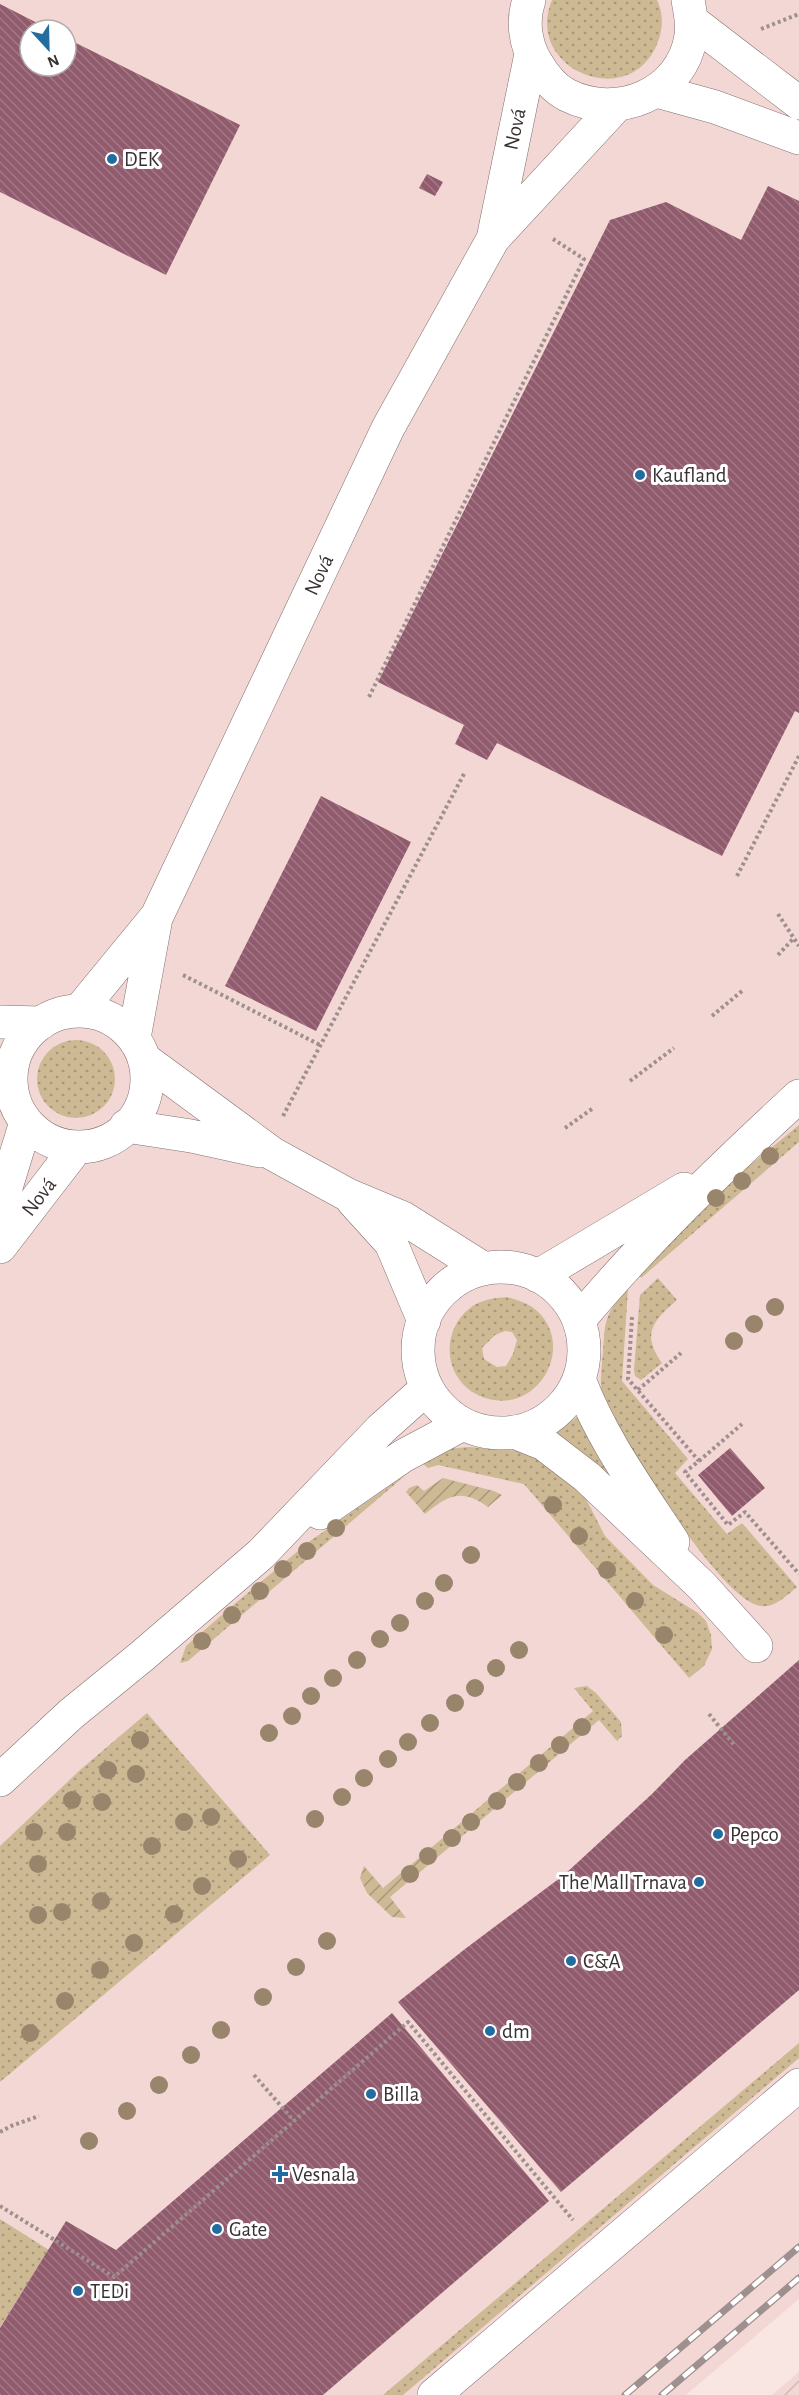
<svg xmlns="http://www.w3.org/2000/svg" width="799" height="2395" font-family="'Alegreya Sans',sans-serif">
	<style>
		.built { fill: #f3d7d4; fill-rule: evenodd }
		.industrial { fill: url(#industrial-furrows) }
		.grass { fill: url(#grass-dots); fill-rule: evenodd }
		.garden { fill: url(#garden-furrows) }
		.building { fill: url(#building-back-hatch) }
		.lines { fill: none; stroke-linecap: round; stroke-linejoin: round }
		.minor-casing { stroke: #81706e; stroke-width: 34 }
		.path { stroke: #9e908e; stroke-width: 4; stroke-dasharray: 3 3; stroke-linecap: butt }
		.minor { stroke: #fff; stroke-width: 33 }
		.rail-casing { stroke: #9e908e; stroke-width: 7 }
		.rail { stroke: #fff; stroke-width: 4.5; stroke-dasharray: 14; stroke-linecap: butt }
		.tree { fill: #98856c }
		.poi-dot { fill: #226ca0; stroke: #fff; stroke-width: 2 }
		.labels { text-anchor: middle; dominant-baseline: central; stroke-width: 6; stroke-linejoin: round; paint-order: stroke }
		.street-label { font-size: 21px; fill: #393130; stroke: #fff }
		.poi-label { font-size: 21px; fill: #393130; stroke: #fff; text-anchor: start }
	</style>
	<defs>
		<pattern id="industrial-furrows" width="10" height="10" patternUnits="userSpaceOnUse" patternTransform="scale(1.5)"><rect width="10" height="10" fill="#f3d7d4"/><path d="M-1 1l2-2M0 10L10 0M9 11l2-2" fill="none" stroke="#d1b9b6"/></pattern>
		<pattern id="grass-dots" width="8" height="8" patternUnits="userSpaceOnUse" patternTransform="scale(1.5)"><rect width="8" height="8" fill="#cdb994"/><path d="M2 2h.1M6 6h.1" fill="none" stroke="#a79779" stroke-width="1.8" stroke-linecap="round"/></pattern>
		<pattern id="garden-furrows" width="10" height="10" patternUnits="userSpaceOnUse" patternTransform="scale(1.5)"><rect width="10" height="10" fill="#cdb994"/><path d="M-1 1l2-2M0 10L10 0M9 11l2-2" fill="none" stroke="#a79779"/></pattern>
		<pattern id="building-back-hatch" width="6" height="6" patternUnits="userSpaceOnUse" patternTransform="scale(1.5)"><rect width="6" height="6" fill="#915b6d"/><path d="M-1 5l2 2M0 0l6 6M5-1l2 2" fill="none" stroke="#a07a86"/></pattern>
	</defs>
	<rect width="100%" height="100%" fill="#f9e6e3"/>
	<path class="built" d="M 0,0 L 799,0 L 799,2299 L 686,2395 L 0,2395 ZM 30,30 L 66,30 L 66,66 L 30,66 Z"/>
	<path class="industrial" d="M 799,2372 L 799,2395 L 772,2395 Z"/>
	<path class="grass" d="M 552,0 L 657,0 C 664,15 663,30 657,44 C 629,113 523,69 552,0 Z
		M37 1079a39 39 0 1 1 78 0a39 39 0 1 1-78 0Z
		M 799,1125 L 799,1142 L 641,1278 L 639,1275 L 737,1176 Z
		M 658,1278 L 677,1300 C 653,1321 641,1333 662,1363 L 641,1380 L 635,1376 L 634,1370 L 640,1295 Z
		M 628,1289 L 622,1381 L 688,1459 L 675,1473 L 727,1534 L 742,1523 L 797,1587 C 787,1595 775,1608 761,1606 C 719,1601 626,1440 602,1400 C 600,1386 601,1376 602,1362 C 606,1327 600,1317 628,1289 Z
		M 507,1297 C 517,1300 528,1303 536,1310 C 576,1345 540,1412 489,1399 C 476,1396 464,1388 457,1376 C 442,1352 451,1318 476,1304 C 486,1299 496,1298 507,1297 ZM 505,1331 L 512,1332 L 517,1340 L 513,1354 L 506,1366 L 497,1367 L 484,1359 L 482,1348 L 495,1335 Z
		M 578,1416 L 629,1497 L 557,1433 Z
		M 469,1447 L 532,1452 L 582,1491 L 605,1536 L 653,1585 L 698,1613 L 706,1621 L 711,1635 L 712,1649 L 704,1666 L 689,1678 L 524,1484 L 438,1465 L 428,1468 L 422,1463 L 445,1449 Z
		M 407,1474 L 188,1661 L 180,1663 L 186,1646 L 238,1601 L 310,1541 Z
		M 587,1686 L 596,1693 L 621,1722 L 622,1736 L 617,1741 L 599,1720 L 426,1867 L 419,1858 L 593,1711 L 574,1688 Z
		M 147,1713 L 270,1855 L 0,2082 L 0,1846 L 80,1770 Z
		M 799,2043 L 799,2058 L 403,2395 L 383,2395 Z
		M 0,2219 L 49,2250 L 0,2327 Z"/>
	<path class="garden" d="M 443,1478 L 494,1491 L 502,1495 L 488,1507 C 462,1488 448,1495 425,1514 L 406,1492 L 409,1488 L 417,1485 L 424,1491 Z
		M 419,1858 L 426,1867 L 390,1897 L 406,1918 L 392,1917 L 367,1893 L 360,1878 L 364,1866 L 383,1888 Z"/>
	<path class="building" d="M 0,4 L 51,30 L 30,30 L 30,66 L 66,66 L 66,38 L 240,125 L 166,275 L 0,192 Z
		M 427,174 L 443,182 L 435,196 L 419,188 Z
		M 768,186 L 799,201 L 799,713 L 795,711 L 722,856 L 497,743 L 487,760 L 455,744 L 464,725 L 378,682 L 610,220 L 666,202 L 741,240 Z
		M 321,796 L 411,842 L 316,1031 L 225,986 Z
		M 730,1448 L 765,1488 L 732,1516 L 698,1475 Z
		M 799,1660 L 799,1990 L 561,2192 L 398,2002 L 465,1949 L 564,1875 L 653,1793 L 685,1760 Z
		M 392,2013 L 549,2201 L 323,2395 L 0,2395 L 0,2328 L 66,2221 L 116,2250 Z"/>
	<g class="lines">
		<defs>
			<path id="minor" d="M 529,0 C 522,20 525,44 536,62 C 543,74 553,88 567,95 C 616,120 682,95 691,36 C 693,24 690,12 688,0
				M 692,21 L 799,103
				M 657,91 L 715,107 L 799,138
				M 493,239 L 531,54
				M 79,1011 L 157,916 L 388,428 L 493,239 L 616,106
				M11 1079a68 68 0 1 1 136 0a68 68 0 1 1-136 0Z
				M 0,1022 L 41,1023
				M 134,1038 L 156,918
				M 144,1059 L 273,1154 L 348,1195 L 403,1218 L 484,1269
				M 126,1126 L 191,1136 L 260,1151
				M 353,1201 L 391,1243 L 424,1321
				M 0,1207 L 26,1122
				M 0,1247 L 77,1147
				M418 1350a83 83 0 1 1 166 0a83 83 0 1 1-166 0Z
				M 538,1276 L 684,1189
				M 579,1320 C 646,1240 722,1167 799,1096
				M 579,1379 C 601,1438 639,1490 673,1542
				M 514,1432 L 544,1444 L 587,1477 L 702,1586 L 756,1646
				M 320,1513 L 403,1456 L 463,1424
				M 0,1780 L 71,1714 L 141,1657 L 261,1554 L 381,1429 L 427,1388
				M 434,2395 L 799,2085"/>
		</defs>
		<use href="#minor" class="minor-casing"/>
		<path class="path" d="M 761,29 L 799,14
			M 369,697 L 584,259 L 553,239
			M 737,876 L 799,756
			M 778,914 L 799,946
			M 778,955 L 793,939
			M 183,975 L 320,1045
			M 712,1016 L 742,991
			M 630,1081 L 674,1048
			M 283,1116 L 465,772
			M 565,1128 L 592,1109
			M 632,1317 L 628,1379 L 699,1461 L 685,1472 L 728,1525 L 745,1512 L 799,1574
			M 638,1390 L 681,1353
			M 699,1461 L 742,1424
			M 709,1714 L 735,1746
			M 254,2075 L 294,2121
			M 0,2132 L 11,2126 L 39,2116
			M 0,2206 L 114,2277 L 408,2022 L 573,2220"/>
		<use href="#minor" class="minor"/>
		<defs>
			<path id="rail" d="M 625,2395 L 799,2247
				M 662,2395 L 799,2278"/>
		</defs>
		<use href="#rail" class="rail-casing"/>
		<use href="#rail" class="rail"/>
	</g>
	<g class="tree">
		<circle cx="770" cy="1156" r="9"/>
		<circle cx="742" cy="1181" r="9"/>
		<circle cx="716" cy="1198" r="9"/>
		<circle cx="775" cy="1307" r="9"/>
		<circle cx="754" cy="1324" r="9"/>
		<circle cx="734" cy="1341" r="9"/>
		<circle cx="553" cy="1505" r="9"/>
		<circle cx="336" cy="1528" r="9"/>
		<circle cx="579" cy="1536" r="9"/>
		<circle cx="307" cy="1551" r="9"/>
		<circle cx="471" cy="1555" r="9"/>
		<circle cx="283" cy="1569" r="9"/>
		<circle cx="607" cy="1570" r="9"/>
		<circle cx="444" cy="1583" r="9"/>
		<circle cx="260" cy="1591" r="9"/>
		<circle cx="425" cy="1601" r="9"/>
		<circle cx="635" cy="1601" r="9"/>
		<circle cx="232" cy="1615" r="9"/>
		<circle cx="400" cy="1623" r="9"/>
		<circle cx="664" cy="1635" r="9"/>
		<circle cx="380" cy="1639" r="9"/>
		<circle cx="202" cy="1641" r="9"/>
		<circle cx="519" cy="1650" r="9"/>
		<circle cx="357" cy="1660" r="9"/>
		<circle cx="496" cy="1668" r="9"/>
		<circle cx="333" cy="1678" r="9"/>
		<circle cx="475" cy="1688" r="9"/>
		<circle cx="311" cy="1696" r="9"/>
		<circle cx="455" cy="1703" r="9"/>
		<circle cx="292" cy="1716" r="9"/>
		<circle cx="430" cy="1723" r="9"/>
		<circle cx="582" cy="1727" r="9"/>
		<circle cx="269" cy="1733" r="9"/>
		<circle cx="140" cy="1740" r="9"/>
		<circle cx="408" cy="1742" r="9"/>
		<circle cx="560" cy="1745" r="9"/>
		<circle cx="388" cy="1759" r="9"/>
		<circle cx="539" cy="1763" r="9"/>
		<circle cx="108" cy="1770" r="9"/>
		<circle cx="136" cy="1774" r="9"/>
		<circle cx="364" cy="1778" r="9"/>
		<circle cx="517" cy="1782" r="9"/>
		<circle cx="342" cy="1797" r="9"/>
		<circle cx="72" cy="1800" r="9"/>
		<circle cx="497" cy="1801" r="9"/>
		<circle cx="102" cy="1802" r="9"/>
		<circle cx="211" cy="1817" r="9"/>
		<circle cx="315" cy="1819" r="9"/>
		<circle cx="184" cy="1822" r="9"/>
		<circle cx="471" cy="1822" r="9"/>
		<circle cx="34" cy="1832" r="9"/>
		<circle cx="67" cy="1832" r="9"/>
		<circle cx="452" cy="1838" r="9"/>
		<circle cx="152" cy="1846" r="9"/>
		<circle cx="428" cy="1856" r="9"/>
		<circle cx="238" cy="1859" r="9"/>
		<circle cx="38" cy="1864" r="9"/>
		<circle cx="410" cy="1874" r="9"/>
		<circle cx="202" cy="1886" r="9"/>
		<circle cx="101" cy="1901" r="9"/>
		<circle cx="62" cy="1912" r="9"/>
		<circle cx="174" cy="1914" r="9"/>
		<circle cx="38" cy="1915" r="9"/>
		<circle cx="327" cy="1941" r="9"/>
		<circle cx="134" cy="1943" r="9"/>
		<circle cx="296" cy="1967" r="9"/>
		<circle cx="100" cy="1970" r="9"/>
		<circle cx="263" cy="1997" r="9"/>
		<circle cx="65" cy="2001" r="9"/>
		<circle cx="221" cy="2030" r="9"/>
		<circle cx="30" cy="2033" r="9"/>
		<circle cx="191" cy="2055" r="9"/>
		<circle cx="159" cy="2085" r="9"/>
		<circle cx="127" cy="2111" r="9"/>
		<circle cx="89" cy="2141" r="9"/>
	</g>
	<g class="poi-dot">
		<circle cx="112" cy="159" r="6"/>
		<circle cx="640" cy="475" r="6"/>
		<circle cx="718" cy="1834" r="6"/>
		<circle cx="699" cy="1882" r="6"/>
		<circle cx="571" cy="1961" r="6"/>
		<circle cx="490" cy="2031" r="6"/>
		<circle cx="371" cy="2094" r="6"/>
		<path d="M277 2165h6v6h6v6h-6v6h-6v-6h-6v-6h6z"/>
		<circle cx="217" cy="2229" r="6"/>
		<circle cx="78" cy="2291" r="6"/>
	</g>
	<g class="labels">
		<g class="street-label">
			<text transform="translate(515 129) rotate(-78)">Nová</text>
			<text transform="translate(319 575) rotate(-65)">Nová</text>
			<text transform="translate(39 1197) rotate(-52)">Nová</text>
		</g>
		<g class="poi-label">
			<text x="124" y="159">DEK</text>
			<text x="652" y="475">Kaufland</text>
			<text x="730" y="1834">Pepco</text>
			<text x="687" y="1882" text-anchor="end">The Mall Trnava</text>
			<text x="583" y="1961">C&amp;A</text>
			<text x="502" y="2031">dm</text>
			<text x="383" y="2094">Billa</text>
			<text x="292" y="2174">Vesnala</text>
			<text x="229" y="2229">Gate</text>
			<text x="90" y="2291">TEDi</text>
		</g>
	</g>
	<g transform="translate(48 48) rotate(158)"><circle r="28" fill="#ffffff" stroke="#b0adac" stroke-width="1.5"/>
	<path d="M0-4.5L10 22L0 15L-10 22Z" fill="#226ca0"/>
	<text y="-9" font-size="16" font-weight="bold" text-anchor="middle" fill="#393130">N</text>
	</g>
</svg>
